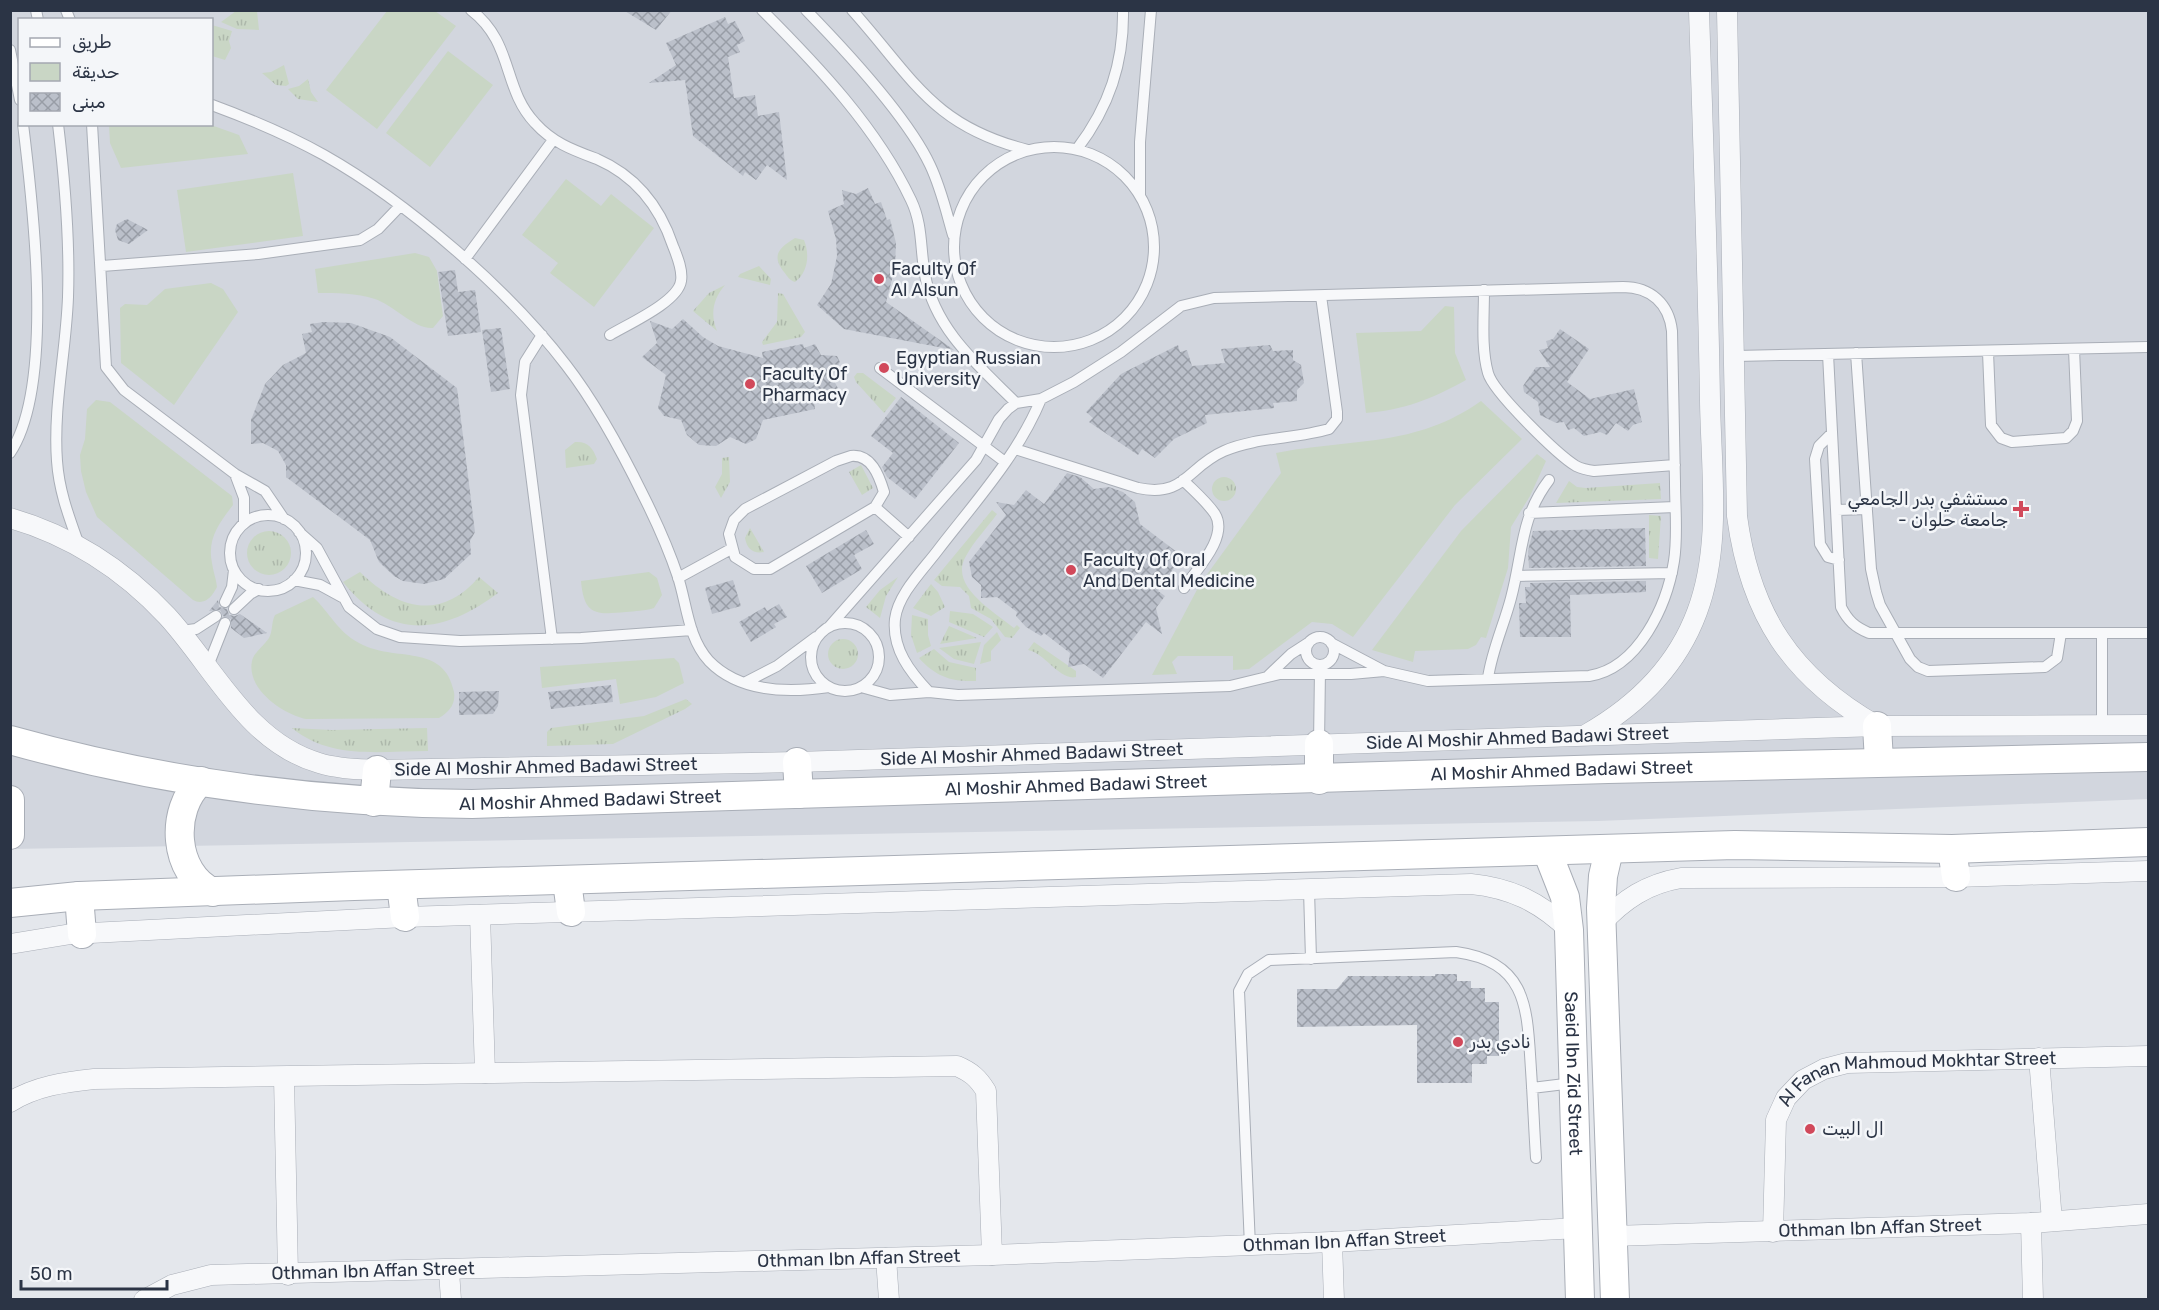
<svg xmlns="http://www.w3.org/2000/svg" width="2159" height="1310" font-family="Rubik,'Noto Naskh Arabic',sans-serif">
	<style>
		.built { fill: #d2d6de; fill-rule: evenodd }
		.grass { fill: url(#grass-tufts) }
		.green { fill: #c9d6c5 }
		.building { fill: url(#building-cross-hatch) }
		.lines { fill: none; stroke-linecap: round; stroke-linejoin: round }
		.lane-casing { stroke: #a9aeb7; stroke-width: 12 }
		.street-casing { stroke: #a9aeb7; stroke-width: 21 }
		.secondary-casing { stroke: #a9aeb7; stroke-width: 30 }
		.lane { stroke: #f7f8fa; stroke-width: 10 }
		.street { stroke: #f7f8fa; stroke-width: 20 }
		.secondary { stroke: #fff; stroke-width: 28 }
		.poi-dot { fill: #d1495b; stroke: #f4f6f9; stroke-width: 2 }
		.labels { text-anchor: middle; dominant-baseline: central; stroke-width: 5; stroke-linejoin: round; paint-order: stroke }
		.poi-label { font-size: 18px; fill: #2b3445; stroke: #f4f6f9; text-anchor: start }
		.street-label { font-size: 18px; fill: #2b3445; stroke: #f4f6f9 }
	</style>
	<defs>
		<pattern id="grass-tufts" width="24" height="20" patternUnits="userSpaceOnUse" patternTransform="scale(1.5)"><rect width="24" height="20" fill="#c9d6c5"/><path d="M3 7l-1-3M5 7V3M7 7l1-3M15 17l-1-3M17 17v-4M19 17l1-3" fill="none" stroke="#adb8ab"/></pattern>
		<pattern id="building-cross-hatch" width="8" height="8" patternUnits="userSpaceOnUse" patternTransform="scale(1.5)"><rect width="8" height="8" fill="#bbc0ca"/><path d="M0 0l8 8M0 8l8-8" fill="none" stroke="#989da6"/></pattern>
	</defs>
	<rect width="100%" height="100%" fill="#e4e7ec"/>
	<path class="built" d="M 10,11 L 2148,11 L 2148,799 L 1598,821 L 11,849 ZM 20,20 L 212,20 L 212,124 L 20,124 Z"/>
	<path class="grass" d="M 236,11 L 257,11 L 259,30 L 237,29 L 221,22 Z
		M 212,25 L 232,31 L 229,41 L 231,48 L 225,60 L 212,56 Z
		M 284,65 L 289,84 L 286,86 L 276,85 L 262,73 L 271,72 Z
		M 308,79 L 311,92 L 318,102 L 298,99 L 288,89 L 299,86 Z
		M 795,238 L 804,240 C 810,255 808,272 795,282 C 789,280 788,277 784,272 C 771,255 779,248 795,238 Z
		M 759,266 L 771,279 L 770,285 L 738,277 L 740,274 Z
		M 725,285 C 713,299 710,314 717,331 L 693,311 L 709,293 Z
		M 778,293 L 783,294 L 805,332 L 801,337 L 763,345 L 762,342 L 777,322 Z
		M 857,373 L 863,373 L 896,398 L 884,413 L 856,382 L 854,377 Z
		M 575,442 C 588,441 593,448 597,459 L 594,464 L 566,468 L 565,450 Z
		M 729,457 L 730,482 L 721,498 L 715,487 L 722,474 L 722,458 Z
		M 861,465 L 873,488 L 862,495 L 849,472 Z
		M1212 489a12 12 0 1 1 24 0a12 12 0 1 1-24 0Z
		M 1569,481 L 1577,487 L 1586,488 L 1660,483 L 1661,499 L 1556,503 Z
		M 992,510 L 997,514 C 987,528 974,541 966,556 C 948,586 995,612 1014,628 L 1017,625 L 1020,628 L 1012,638 L 1005,637 L 991,619 L 971,608 L 969,596 L 960,587 L 942,586 L 934,580 Z
		M 1649,515 L 1661,516 L 1658,559 L 1649,558 Z
		M 750,528 L 764,552 C 753,554 747,549 745,538 Z
		M247 553a22 22 0 1 1 44 0a22 22 0 1 1-44 0Z
		M 360,572 C 398,609 440,622 479,577 L 498,593 C 442,635 390,641 343,582 Z
		M 898,577 L 886,596 L 880,618 L 866,607 L 880,590 Z
		M 931,584 L 938,592 L 945,607 L 931,616 L 913,608 Z
		M 950,611 L 973,614 L 993,627 L 984,637 L 949,622 Z
		M 912,615 L 928,619 L 928,635 L 931,646 L 917,653 L 911,635 Z
		M 949,626 L 977,638 L 940,644 Z
		M 997,632 L 1001,640 L 991,651 L 991,661 L 980,664 L 984,645 Z
		M828 654a15 15 0 1 1 30 0a15 15 0 1 1-30 0Z
		M 981,642 L 974,664 L 954,659 L 939,648 Z
		M 1034,642 L 1076,671 L 1076,677 C 1060,681 1045,653 1028,650 Z
		M 934,649 L 949,662 L 976,668 L 976,681 C 952,682 936,677 919,658 Z
		M 686,699 L 692,704 L 685,709 L 613,744 L 547,746 L 547,732 L 551,728 L 644,716 Z
		M 292,728 L 332,730 L 427,728 L 428,751 C 380,751 331,760 292,728 Z"/>
	<path class="green" d="M 387,11 L 435,11 L 456,26 L 377,129 L 326,90 Z
		M 448,51 L 493,85 L 430,167 L 386,133 Z
		M 109,125 L 211,125 L 239,135 L 248,154 L 121,168 L 110,143 Z
		M 293,173 L 303,236 L 186,252 L 177,190 Z
		M 566,179 L 601,206 L 611,194 L 654,228 L 594,307 L 550,273 L 558,263 L 522,235 Z
		M 415,253 L 429,257 L 437,271 L 443,316 L 433,328 C 416,330 393,305 375,299 C 356,293 337,293 318,293 L 315,269 Z
		M 211,283 L 223,289 L 238,312 L 174,405 L 121,363 L 120,308 L 125,304 L 147,305 L 165,289 Z
		M 1445,306 L 1454,307 L 1455,353 L 1466,380 C 1432,399 1404,410 1366,413 L 1356,333 L 1421,331 Z
		M 96,400 L 110,402 L 232,496 L 233,505 C 219,523 207,539 212,563 C 213,571 216,578 217,587 C 212,597 204,606 193,600 L 97,517 L 86,492 L 81,471 L 80,455 L 85,439 L 87,409 Z
		M 1481,401 L 1522,439 L 1455,505 L 1353,637 L 1332,624 L 1312,622 L 1249,669 L 1233,670 L 1233,656 L 1178,656 L 1172,662 L 1177,674 L 1152,675 L 1200,584 L 1281,473 L 1276,453 C 1352,438 1415,448 1481,401 Z
		M 1537,454 L 1546,461 L 1530,496 L 1511,527 L 1508,568 L 1486,638 L 1481,637 L 1476,645 L 1468,649 L 1415,651 L 1413,662 L 1372,650 L 1461,531 Z
		M 649,572 L 657,578 L 662,595 L 654,608 C 645,611 635,611 626,612 C 595,615 584,615 581,581 Z
		M 313,597 C 330,613 338,632 359,643 C 395,663 444,642 454,692 C 456,704 449,712 439,718 L 306,719 C 283,714 246,689 252,661 C 254,652 264,646 269,638 C 273,631 271,623 275,615 Z
		M 674,658 L 679,663 L 684,683 L 656,697 L 620,704 L 616,679 L 542,688 L 540,667 Z"/>
	<path class="building" d="M 623,10 L 672,10 L 656,30 Z
		M 725,17 L 728,24 L 735,21 L 745,41 L 737,45 L 740,52 L 728,57 L 734,98 L 755,95 L 758,116 L 779,112 L 787,180 L 767,165 L 756,180 L 745,172 L 743,176 L 693,136 L 685,80 L 649,83 L 676,65 L 666,43 Z
		M 868,188 L 875,204 L 881,202 L 887,220 L 890,219 L 896,243 L 895,268 L 886,302 L 954,350 L 844,329 L 817,305 L 831,284 L 837,256 L 836,239 L 828,211 L 844,204 L 842,190 L 856,194 Z
		M 127,219 L 148,230 L 129,244 L 118,240 L 115,230 L 117,224 Z
		M 455,270 L 458,292 L 475,290 L 481,332 L 448,336 L 438,272 Z
		M 683,319 L 703,337 L 718,346 L 763,358 L 762,352 L 803,344 L 804,348 L 815,344 L 821,355 L 837,356 L 840,362 L 832,377 L 840,392 L 814,402 L 815,409 L 763,420 L 756,439 L 746,444 L 730,437 L 716,446 L 699,445 L 687,435 L 681,420 L 664,416 L 658,408 L 666,375 L 642,357 L 657,343 L 650,321 L 672,329 Z
		M 324,322 L 351,323 L 390,337 L 457,388 L 475,532 L 470,541 L 471,554 L 444,579 L 424,584 L 403,581 L 394,576 L 379,562 L 370,540 L 286,477 L 286,465 L 278,451 L 263,443 L 251,444 L 251,420 L 265,384 L 283,365 L 306,353 L 302,334 L 312,332 L 310,324 Z
		M 501,328 L 510,389 L 491,392 L 482,330 Z
		M 1560,329 L 1589,349 L 1567,382 L 1590,399 L 1634,389 L 1642,422 L 1633,425 L 1628,431 L 1616,423 L 1607,435 L 1600,432 L 1584,436 L 1574,428 L 1568,430 L 1564,422 L 1556,423 L 1540,415 L 1538,402 L 1524,392 L 1523,386 L 1536,367 L 1550,367 L 1539,350 L 1548,348 L 1546,341 L 1553,339 Z
		M 1178,345 L 1180,352 L 1187,350 L 1192,366 L 1225,363 L 1221,349 L 1270,345 L 1273,351 L 1293,350 L 1293,360 L 1301,365 L 1304,383 L 1297,390 L 1297,401 L 1273,403 L 1274,408 L 1205,415 L 1207,423 L 1174,439 L 1155,458 L 1142,449 L 1138,455 L 1089,422 L 1093,418 L 1086,412 L 1121,374 Z
		M 901,397 L 959,443 L 915,499 L 887,477 L 882,467 L 893,453 L 871,436 Z
		M 1067,473 L 1080,477 L 1094,489 L 1109,487 L 1123,492 L 1135,502 L 1140,524 L 1182,556 L 1158,591 L 1165,596 L 1156,608 L 1162,634 L 1146,622 L 1103,678 L 1084,664 L 1068,667 L 1070,653 L 1044,633 L 1041,636 L 1026,627 L 1016,616 L 1017,612 L 997,597 L 981,598 L 981,585 L 972,577 L 969,562 L 1006,515 L 996,502 L 1014,505 L 1026,490 L 1044,504 Z
		M 1645,528 L 1646,566 L 1529,568 L 1528,551 L 1533,531 Z
		M 866,530 L 874,544 L 854,555 L 862,569 L 822,593 L 806,566 Z
		M 733,580 L 741,606 L 712,614 L 705,588 Z
		M 1646,581 L 1646,592 L 1570,595 L 1571,637 L 1520,637 L 1519,603 L 1526,603 L 1525,587 L 1530,587 L 1530,583 Z
		M 218,600 L 219,607 L 227,609 L 229,615 L 235,616 L 240,614 L 267,633 L 244,638 L 231,628 L 231,619 L 223,616 L 220,610 L 209,611 Z
		M 779,604 L 787,617 L 774,624 L 776,627 L 751,642 L 739,622 L 765,607 L 767,611 Z
		M 611,685 L 613,702 L 551,709 L 548,692 Z
		M 499,691 L 498,706 L 493,714 L 459,715 L 459,692 Z
		M 1435,974 L 1457,974 L 1457,981 L 1471,981 L 1471,988 L 1485,988 L 1485,1002 L 1499,1002 L 1499,1056 L 1487,1056 L 1487,1064 L 1472,1064 L 1472,1083 L 1417,1083 L 1417,1025 L 1297,1027 L 1297,989 L 1337,989 L 1348,976 L 1435,976 Z"/>
	<g class="lines">
		<defs>
			<path id="lane" d="M 36,10 L 38,20
				M 66,10 L 70,20
				M 471,10 C 514,43 502,88 535,123 C 553,143 573,150 597,159 C 636,176 660,207 673,246 C 677,256 683,270 681,281 C 678,302 628,324 610,335
				M 762,10 C 818,66 877,128 911,200 C 923,225 920,249 925,275 C 935,330 979,366 1016,403
				M 806,10 C 845,50 907,116 930,165 C 941,188 946,211 953,235
				M 852,10 C 913,78 932,126 1028,150
				M 10,50 L 20,100
				M 212,105 C 250,119 288,135 324,155 C 407,202 508,289 566,365 C 597,405 622,452 644,497 C 657,523 669,550 678,577 C 687,605 688,638 709,661 C 740,693 789,693 829,687
				M 58,124 C 65,182 70,240 68,297 C 66,352 53,407 57,461 C 59,491 69,517 79,545
				M 92,124 L 106,367 L 124,390 L 235,474 L 265,491 L 284,519
				M954 247a100 100 0 1 1 200 0a100 100 0 1 1-200 0Z
				M 1077,149 C 1109,107 1124,63 1123,10
				M 1140,195 L 1140,142 L 1151,10
				M 465,259 L 553,140
				M 102,266 L 258,254 L 360,240 L 378,229 L 400,206
				M 1484,290 C 1484,317 1481,348 1488,373 C 1493,392 1558,455 1576,466 C 1582,469 1587,470 1594,471 L 1675,465
				M 542,335 L 525,362 L 521,395 L 552,639
				M 1988,352 L 1991,425 L 2001,438 L 2012,442 L 2066,438 L 2073,431 L 2077,421 L 2074,349
				M 1856,353 L 1871,569 L 1876,592 L 1880,605 L 1910,659 L 1918,667 L 1928,671 L 2045,667 L 2057,658 L 2061,633
				M 1828,354 L 1841,607 C 1848,621 1855,627 1869,633 L 2102,633 L 2102,726
				M 1736,356 L 2148,347
				M 880,368 L 1005,462
				M 1832,433 L 1819,446 L 1815,459 L 1820,544 L 1828,557 L 1839,560
				M 1015,449 L 1138,488 C 1185,498 1187,467 1224,451 C 1256,437 1295,439 1329,429 L 1337,419 L 1337,412 L 1321,296
				M 10,453 C 55,386 33,205 23,124
				M 851,456 C 871,454 879,475 884,492 L 875,507 L 770,569 L 754,569 L 735,557 L 729,534 L 734,520 L 745,509 L 836,461 Z
				M 235,474 L 244,498 L 244,523
				M 1183,480 C 1194,491 1207,502 1215,514 C 1229,537 1196,570 1184,588
				M 875,507 L 909,537
				M 1837,510 L 1867,509
				M 1529,513 L 1675,507
				M230 553a38 38 0 1 1 76 0a38 38 0 1 1-76 0Z
				M 299,532 L 317,548 L 349,607 L 377,629 L 400,637 L 460,641 L 581,638 L 692,630
				M 1516,576 L 1672,573
				M 678,578 L 731,549
				M 294,580 L 320,585 L 342,597
				M 225,602 L 232,587 L 234,570
				M 234,609 L 250,594 L 259,589
				M811 657a34 34 0 1 1 68 0a34 34 0 1 1-68 0Z
				M 829,627 L 976,460 L 999,419 L 1008,409 L 1016,403 L 1041,399 L 1074,382 L 1121,352 L 1181,306 L 1214,298 L 1623,287 C 1651,287 1669,304 1672,331 C 1673,382 1674,432 1675,483 C 1675,508 1678,536 1674,561 C 1667,605 1639,668 1589,676 L 1428,681 L 1384,671 L 1331,643
				M 181,631 L 196,629 L 216,616
				M 2102,633 L 2148,633
				M1306 651a14 14 0 1 1 28 0a14 14 0 1 1-28 0Z
				M 208,666 L 225,623
				M 1268,676 L 1291,654 L 1308,643
				M 1488,678 C 1492,650 1504,625 1511,598 C 1523,553 1520,518 1549,480
				M 746,682 L 777,666 L 816,637
				M 861,687 L 890,695 L 929,692 L 958,695 L 1230,686 L 1280,674 L 1351,674 L 1384,671
				M 929,692 C 910,672 892,649 895,619 C 898,594 923,570 938,550 C 975,502 1018,455 1041,399
				M 1319,744 L 1320,669
				M 1309,890 L 1311,959
				M 1532,1088 L 1573,1083
				M 1250,1246 L 1239,991 L 1248,974 L 1269,960 L 1456,952 C 1529,962 1527,1010 1531,1070 C 1533,1099 1534,1128 1536,1158"/>
			<g id="street">
				<path d="M 1727,10 L 1737,516 C 1750,614 1791,677 1877,726"/>
				<path id="s1" d="M 10,518 C 72,536 123,569 167,616 C 214,667 247,742 319,763 C 338,769 358,769 377,770 L 797,762 L 1877,726 L 2148,725"/>
				<path d="M 1587,734 C 1636,706 1677,666 1697,612 C 1722,545 1711,470 1710,401 C 1708,271 1703,140 1699,10"/>
				<path d="M 480,915 L 485,1073"/>
				<path d="M 1601,924 C 1624,899 1647,884 1681,878 L 1956,877 L 2148,871"/>
				<path d="M 10,944 L 71,934 L 405,917 L 1471,884 C 1511,888 1540,902 1569,930"/>
				<path d="M 2039,1058 L 2052,1221"/>
				<path d="M 284,1077 L 288,1275"/>
				<path d="M 10,1102 C 36,1086 65,1082 94,1079 L 957,1066 C 971,1072 978,1078 986,1091 L 992,1255"/>
				<path d="M 2031,1223 L 2033,1300"/>
				<path id="s2" d="M 1773,1232 L 1776,1120 L 1786,1098 L 1803,1080 L 1824,1069 L 1847,1063 L 2148,1056"/>
				<path id="s3" d="M 1612,1236 L 2031,1223 L 2148,1214"/>
				<path d="M 1332,1242 L 1334,1300"/>
				<path d="M 886,1258 L 889,1300"/>
				<path d="M 449,1271 L 451,1300"/>
				<path id="s4" d="M 144,1300 L 172,1285 L 211,1275 L 992,1255 L 1332,1242 L 1578,1228"/>
			</g>
			<g id="secondary">
				<path d="M 1877,726 L 1879,761"/>
				<path id="s5" d="M 10,740 C 160,782 316,803 472,804 L 1608,769 L 2148,757"/>
				<path d="M 797,762 L 799,794"/>
				<path d="M 1319,780 L 1319,744"/>
				<path d="M 201,781 C 169,809 173,874 213,892"/>
				<path d="M 10,800 L 10,835"/>
				<path d="M 374,802 L 377,770"/>
				<path d="M 1952,849 L 1956,877"/>
				<path d="M 1609,850 L 1603,876 L 1601,908 L 1615,1300"/>
				<path id="s6" d="M 1547,851 L 1565,897 L 1569,930 L 1580,1300"/>
				<path d="M 567,881 L 571,912"/>
				<path d="M 401,885 L 405,917"/>
				<path d="M 79,896 L 82,934"/>
				<path d="M 10,903 L 79,896 L 354,886 L 1735,845 L 1952,849 L 2148,842"/>
			</g>
		</defs>
		<use href="#lane" class="lane-casing"/>
		<use href="#street" class="street-casing"/>
		<use href="#secondary" class="secondary-casing"/>
		<use href="#lane" class="lane"/>
		<use href="#street" class="street"/>
		<use href="#secondary" class="secondary"/>
	</g>
	<g class="poi-dot">
		<circle cx="879" cy="279" r="6"/>
		<circle cx="884" cy="368" r="6"/>
		<circle cx="750" cy="384" r="6"/>
		<path d="M2018 500h6v6h6v6h-6v6h-6v-6h-6v-6h6z"/>
		<circle cx="1071" cy="570" r="6"/>
		<circle cx="1458" cy="1042" r="6"/>
		<circle cx="1810" cy="1129" r="6"/>
	</g>
	<g class="labels">
		<g class="poi-label">
			<text x="891" y="269">Faculty Of<tspan x="891" dy="21">Al Alsun</tspan></text>
			<text x="896" y="358">Egyptian Russian<tspan x="896" dy="21">University</tspan></text>
			<text x="762" y="374">Faculty Of<tspan x="762" dy="21">Pharmacy</tspan></text>
			<text x="2008" y="499" text-anchor="end">مستشفي بدر الجامعي<tspan x="2008" dy="21">- جامعة حلوان</tspan></text>
			<text x="1083" y="560">Faculty Of Oral<tspan x="1083" dy="21">And Dental Medicine</tspan></text>
			<text x="1470" y="1042">نادي بدر</text>
			<text x="1822" y="1129">ال البيت</text>
		</g>
		<g class="street-label">
			<text stroke="none"><textPath href="#s1" startOffset="1602">Side Al Moshir Ahmed Badawi Street</textPath></text>
			<text stroke="none"><textPath href="#s1" startOffset="1116">Side Al Moshir Ahmed Badawi Street</textPath></text>
			<text stroke="none"><textPath href="#s1" startOffset="630">Side Al Moshir Ahmed Badawi Street</textPath></text>
			<text stroke="none"><textPath href="#s5" startOffset="1558">Al Moshir Ahmed Badawi Street</textPath></text>
			<text stroke="none"><textPath href="#s5" startOffset="1072">Al Moshir Ahmed Badawi Street</textPath></text>
			<text stroke="none"><textPath href="#s5" startOffset="586">Al Moshir Ahmed Badawi Street</textPath></text>
			<text stroke="none"><textPath href="#s6" startOffset="226">Saeid Ibn Zid Street</textPath></text>
			<text stroke="none"><textPath href="#s2" startOffset="273">Al Fanan Mahmoud Mokhtar Street</textPath></text>
			<text stroke="none"><textPath href="#s3" startOffset="268">Othman Ibn Affan Street</textPath></text>
			<text stroke="none"><textPath href="#s4" startOffset="1206">Othman Ibn Affan Street</textPath></text>
			<text stroke="none"><textPath href="#s4" startOffset="720">Othman Ibn Affan Street</textPath></text>
			<text stroke="none"><textPath href="#s4" startOffset="234">Othman Ibn Affan Street</textPath></text>
		</g>
	</g>
	<rect width="2159" height="1310" fill="none" stroke="#2b3445" stroke-width="24"/>
	<rect x="18" y="18" width="195" height="108" fill="#f4f6f9" stroke="#a4a8b1" stroke-width="1.5"/>
	<rect x="30" y="38" width="30" height="9" fill="#ffffff" stroke="#a4a8b1" stroke-width="1.5"/>
	<text x="72" y="48" font-size="18" fill="#2b3445">طريق</text>
	<rect x="30" y="63" width="30" height="18" fill="#c9d6c5" stroke="#a4a8b1" stroke-width="1.5"/>
	<text x="72" y="78" font-size="18" fill="#2b3445">حديقة</text>
	<rect x="30" y="93" width="30" height="18" fill="url(#building-cross-hatch)" stroke="#a4a8b1" stroke-width="1.5"/>
	<text x="72" y="108" font-size="18" fill="#2b3445">مبنى</text>
	<path d="M21 1280v9h146v-9" fill="none" stroke="#2b3445" stroke-width="3"/>
	<text x="30" y="1280" font-size="18" fill="#2b3445" stroke="#f4f6f9" stroke-width="4.5" paint-order="stroke">50 m</text>
</svg>
